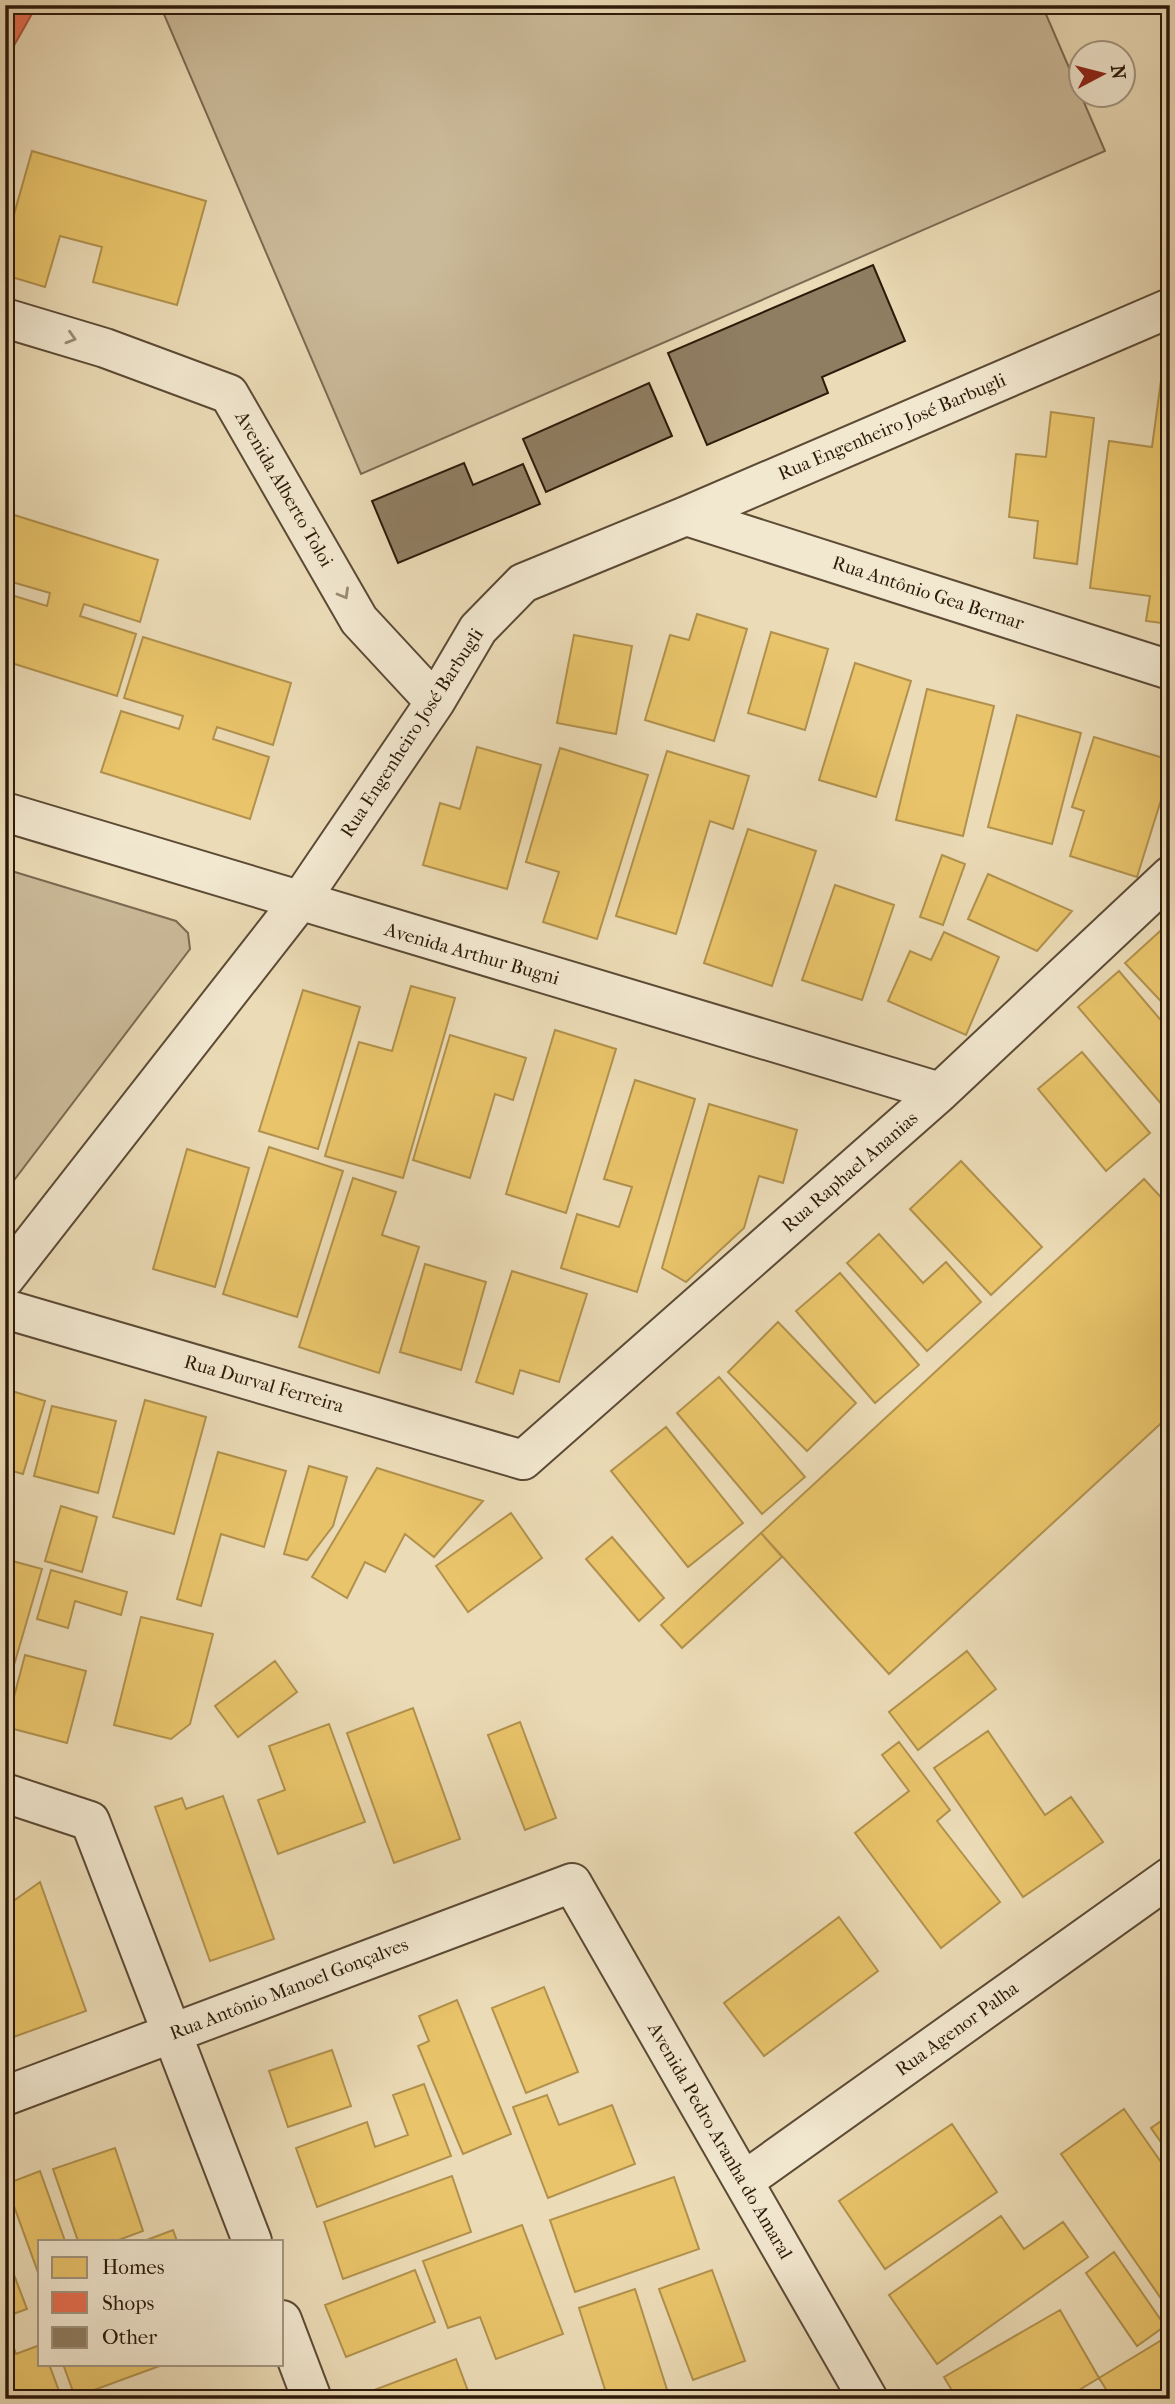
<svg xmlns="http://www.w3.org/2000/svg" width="1175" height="2404" font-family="'IM FELL French Canon',serif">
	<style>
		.green { fill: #cbba99; stroke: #7c6a52; stroke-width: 2 }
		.homes { fill: #e9c46a; stroke: #b1914d; stroke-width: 2 }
		.shops { fill: #e76f51; stroke: #af563c; stroke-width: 2 }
		.building { fill: #907e63; stroke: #2d1a0a; stroke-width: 2 }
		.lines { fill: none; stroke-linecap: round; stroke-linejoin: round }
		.minor-casing { stroke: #5c4a35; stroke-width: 42 }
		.minor { stroke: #f2e8d0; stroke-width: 38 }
		.oneway { stroke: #998b77 }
		.labels { text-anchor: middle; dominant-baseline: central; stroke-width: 7; stroke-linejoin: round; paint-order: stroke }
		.street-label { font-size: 19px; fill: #2d1a0a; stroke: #f2e8d0 }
	</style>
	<rect width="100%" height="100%" fill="#ebdbb6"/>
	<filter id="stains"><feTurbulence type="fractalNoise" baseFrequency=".00286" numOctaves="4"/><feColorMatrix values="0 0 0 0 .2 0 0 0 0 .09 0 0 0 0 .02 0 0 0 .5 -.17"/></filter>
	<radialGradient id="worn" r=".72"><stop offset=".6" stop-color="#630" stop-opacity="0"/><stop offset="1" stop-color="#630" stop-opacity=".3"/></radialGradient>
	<path class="green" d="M 160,5 L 1042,5 L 1105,151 L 361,474 Z
		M 5,869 L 176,921 L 188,933 L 190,949 L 5,1192 Z"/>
	<path class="homes" d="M 32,151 L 206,201 L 177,305 L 93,282 L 102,247 L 60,236 L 45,287 L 5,275 L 5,246 Z
		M 1164,358 L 1170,359 L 1170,624 L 1146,621 L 1150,596 L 1090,588 L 1109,441 L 1152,447 Z
		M 1051,412 L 1094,418 L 1077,564 L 1034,558 L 1038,521 L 1009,517 L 1016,454 L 1046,457 Z
		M 11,514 L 158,560 L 140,622 L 84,604 L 80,616 L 136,634 L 117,696 L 5,661 L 5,593 L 47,606 L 50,593 L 5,580 L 5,531 Z
		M 697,614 L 747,629 L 714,741 L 645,720 L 670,635 L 689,640 Z
		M 771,632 L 828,649 L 805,730 L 748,713 Z
		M 574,635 L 632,646 L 616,734 L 557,723 Z
		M 143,637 L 291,683 L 273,745 L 217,727 L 213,739 L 269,757 L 250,819 L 101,772 L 121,711 L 179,729 L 183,716 L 124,698 Z
		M 855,663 L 911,681 L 876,797 L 819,780 Z
		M 927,689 L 994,706 L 963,836 L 896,820 Z
		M 1017,715 L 1081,733 L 1052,844 L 988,827 Z
		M 1094,737 L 1170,760 L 1170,771 L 1137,877 L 1070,856 L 1084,811 L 1072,807 Z
		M 477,747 L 541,765 L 507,889 L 423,865 L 440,803 L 460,809 Z
		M 560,748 L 648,775 L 597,939 L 543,922 L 559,872 L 526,862 Z
		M 667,751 L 749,776 L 733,829 L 710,821 L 676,934 L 616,916 Z
		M 748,829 L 816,851 L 772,986 L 704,963 Z
		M 942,855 L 965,864 L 943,925 L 920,917 Z
		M 988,874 L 1072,911 L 1037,951 L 968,919 Z
		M 835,885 L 894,905 L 862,1000 L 802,980 Z
		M 1170,922 L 1170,1011 L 1125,963 Z
		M 944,932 L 999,957 L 966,1035 L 888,1001 L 910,951 L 931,960 Z
		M 1119,971 L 1170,1031 L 1170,1114 L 1078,1007 Z
		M 411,986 L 455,998 L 403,1178 L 325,1156 L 359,1042 L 392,1051 Z
		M 303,990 L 360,1007 L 318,1149 L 259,1131 Z
		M 555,1030 L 616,1049 L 566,1213 L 506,1194 Z
		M 450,1035 L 526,1058 L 513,1100 L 495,1094 L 470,1178 L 413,1160 Z
		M 1082,1052 L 1150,1133 L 1106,1171 L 1038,1089 Z
		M 635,1080 L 695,1099 L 637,1292 L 561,1268 L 577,1214 L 619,1227 L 632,1187 L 604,1179 Z
		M 709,1104 L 797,1130 L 783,1183 L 759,1176 L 744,1228 L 686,1282 L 662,1268 Z
		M 269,1147 L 343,1171 L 297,1317 L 223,1294 Z
		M 187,1149 L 249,1168 L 215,1287 L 153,1269 Z
		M 961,1161 L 1042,1247 L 991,1295 L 910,1209 Z
		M 353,1178 L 396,1192 L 382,1235 L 419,1247 L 379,1373 L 299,1347 Z
		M 1144,1179 L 1170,1207 L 1170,1415 L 889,1674 L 761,1533 Z
		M 879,1234 L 923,1283 L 946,1262 L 981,1302 L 927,1351 L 847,1263 Z
		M 425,1264 L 486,1282 L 461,1370 L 400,1352 Z
		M 512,1271 L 587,1294 L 559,1382 L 520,1370 L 513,1394 L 476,1382 Z
		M 840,1273 L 919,1365 L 875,1403 L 796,1311 Z
		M 778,1322 L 856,1403 L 807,1451 L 728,1372 Z
		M 719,1377 L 805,1477 L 762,1514 L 677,1413 Z
		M 5,1389 L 45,1401 L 23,1474 L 5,1469 Z
		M 145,1400 L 206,1417 L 174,1534 L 113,1517 Z
		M 52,1406 L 116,1421 L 98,1493 L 34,1476 Z
		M 666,1427 L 743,1523 L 688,1567 L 611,1471 Z
		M 218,1452 L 286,1471 L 264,1547 L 221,1534 L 201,1606 L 177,1599 Z
		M 309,1466 L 347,1477 L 333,1526 L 307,1560 L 284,1554 Z
		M 377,1468 L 483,1501 L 434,1557 L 405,1534 L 385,1572 L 365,1562 L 347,1598 L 312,1577 Z
		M 61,1506 L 97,1517 L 82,1572 L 45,1561 Z
		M 511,1513 L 542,1558 L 468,1612 L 436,1566 Z
		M 761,1533 L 782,1557 L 682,1648 L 661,1625 Z
		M 612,1537 L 664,1598 L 639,1621 L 586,1559 Z
		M 5,1559 L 42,1569 L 5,1696 Z
		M 51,1570 L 127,1592 L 121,1615 L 75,1601 L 68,1628 L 37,1619 Z
		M 141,1617 L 213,1634 L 190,1724 L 171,1739 L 114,1725 Z
		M 967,1651 L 996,1689 L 918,1750 L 889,1712 Z
		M 25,1655 L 86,1671 L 67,1743 L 6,1727 Z
		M 275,1661 L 297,1692 L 238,1737 L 215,1706 Z
		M 413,1708 L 460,1839 L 394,1863 L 347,1733 Z
		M 520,1722 L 556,1818 L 525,1830 L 488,1735 Z
		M 329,1724 L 365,1822 L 278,1854 L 258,1800 L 285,1790 L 269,1746 Z
		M 988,1731 L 1045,1815 L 1071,1797 L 1103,1842 L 1023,1897 L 934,1768 Z
		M 899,1742 L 950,1810 L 937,1821 L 1000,1902 L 941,1948 L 855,1833 L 909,1791 L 882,1755 Z
		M 223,1796 L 274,1939 L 210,1961 L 155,1807 L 182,1798 L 186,1809 Z
		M 40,1882 L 86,2011 L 5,2040 L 5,1907 Z
		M 839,1917 L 878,1971 L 764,2056 L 724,2003 Z
		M 544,1987 L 578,2072 L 526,2093 L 492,2008 Z
		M 457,2000 L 511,2134 L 463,2154 L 418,2046 L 429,2041 L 419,2016 Z
		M 332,2050 L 351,2106 L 288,2127 L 269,2071 Z
		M 424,2084 L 451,2156 L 317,2207 L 296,2148 L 367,2122 L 375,2147 L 408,2135 L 393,2095 Z
		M 547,2095 L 559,2125 L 612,2105 L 635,2164 L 548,2198 L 513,2107 Z
		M 1124,2109 L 1170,2175 L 1170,2290 L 1160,2297 L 1061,2154 Z
		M 1170,2115 L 1170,2155 L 1151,2128 Z
		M 952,2124 L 997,2192 L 885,2269 L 839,2201 Z
		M 115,2148 L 143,2231 L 116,2241 L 78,2241 L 53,2169 Z
		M 40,2171 L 65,2241 L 40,2241 L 40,2278 L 6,2184 Z
		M 452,2176 L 471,2232 L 343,2279 L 324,2222 Z
		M 674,2177 L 699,2249 L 575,2292 L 550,2220 Z
		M 1001,2216 L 1024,2249 L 1063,2222 L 1088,2257 L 937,2364 L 889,2295 Z
		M 522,2225 L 563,2334 L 496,2359 L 480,2317 L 448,2328 L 423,2261 Z
		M 173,2230 L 177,2241 L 144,2241 Z
		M 5,2251 L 27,2309 L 5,2317 Z
		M 1114,2252 L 1165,2326 L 1137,2346 L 1086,2273 Z
		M 415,2270 L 435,2322 L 346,2357 L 325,2305 Z
		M 712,2270 L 745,2361 L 693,2380 L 659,2289 Z
		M 635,2289 L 670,2399 L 608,2399 L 579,2308 Z
		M 1060,2310 L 1099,2378 L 1064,2399 L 957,2399 L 944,2377 Z
		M 6,2326 L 16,2354 L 40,2345 L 40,2364 L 49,2364 L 62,2399 L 5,2399 Z
		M 1170,2335 L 1170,2399 L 1112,2399 L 1099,2378 Z
		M 456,2359 L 471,2399 L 377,2399 L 374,2390 Z
		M 63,2364 L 165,2364 L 75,2397 Z"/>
	<path class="shops" d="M 5,5 L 37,5 L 8,56 L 5,55 Z"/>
	<path class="building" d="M 873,265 L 905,341 L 822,377 L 828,393 L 707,445 L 668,353 Z
		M 649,383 L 672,436 L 546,492 L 523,439 Z
		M 464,463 L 473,485 L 523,464 L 540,504 L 398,563 L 372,501 Z"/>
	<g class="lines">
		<defs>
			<path id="minor" d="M 5,318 L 105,348 L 229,394 L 359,620 L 435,702
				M 686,516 L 1170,670
				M 5,812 L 940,1092
				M 5,1278 L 299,902 L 435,702 L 478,629 L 523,583 L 686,516 L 1170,308
				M 5,1309 L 523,1460 L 940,1092 L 1170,876
				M 5,1793 L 90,1821 L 252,2241
				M 5,2096 L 572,1883 L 868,2399
				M 744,2181 L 1170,1877
				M 282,2320 L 312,2399"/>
		</defs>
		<use href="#minor" class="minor-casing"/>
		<use href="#minor" class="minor"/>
	</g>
	<defs><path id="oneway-chevron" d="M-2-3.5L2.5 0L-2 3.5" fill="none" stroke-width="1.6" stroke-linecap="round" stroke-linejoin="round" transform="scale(1.75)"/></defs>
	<g class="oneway">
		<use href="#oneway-chevron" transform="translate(71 338) rotate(17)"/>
		<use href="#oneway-chevron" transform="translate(344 594) rotate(60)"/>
	</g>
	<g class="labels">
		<g class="street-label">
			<text transform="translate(892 427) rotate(-23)">Rua Engenheiro José Barbugli</text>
			<text transform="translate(284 489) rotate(60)">Avenida Alberto Toloi</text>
			<text transform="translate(928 593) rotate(18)">Rua Antônio Gea Bernar</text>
			<text transform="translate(412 733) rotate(-57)">Rua Engenheiro José Barbugli</text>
			<text transform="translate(472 954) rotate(16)">Avenida Arthur Bugni</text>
			<text transform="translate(850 1172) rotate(-41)">Rua Raphael Ananias</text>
			<text transform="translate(264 1384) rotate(16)">Rua Durval Ferreira</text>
			<text transform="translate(289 1989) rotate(-21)">Rua Antônio Manoel Gonçalves</text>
			<text transform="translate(957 2029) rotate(-36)">Rua Agenor Palha</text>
			<text transform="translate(720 2141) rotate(60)">Avenida Pedro Aranha do Amaral</text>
		</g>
	</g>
	<rect width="1175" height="2404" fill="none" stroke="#ebdbb6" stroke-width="28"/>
	<rect x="7" y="7" width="1161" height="2390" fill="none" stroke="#2d1a0a" stroke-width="3.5"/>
	<rect x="14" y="14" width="1147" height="2376" fill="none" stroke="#2d1a0a" stroke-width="2"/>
	<rect x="38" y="2240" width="245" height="126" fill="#f2e8d0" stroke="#a39681" stroke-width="2"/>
	<rect x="52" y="2257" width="35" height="21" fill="#e9c46a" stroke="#a39681" stroke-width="2"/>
	<text x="102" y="2274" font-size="21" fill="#2d1a0a">Homes</text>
	<rect x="52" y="2292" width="35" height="21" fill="#e76f51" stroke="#a39681" stroke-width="2"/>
	<text x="102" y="2310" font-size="21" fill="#2d1a0a">Shops</text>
	<rect x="52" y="2327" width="35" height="21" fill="#907e63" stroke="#a39681" stroke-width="2"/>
	<text x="102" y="2344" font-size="21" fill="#2d1a0a">Other</text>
	<g transform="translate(1102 74) rotate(83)"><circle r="33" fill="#f2e8d0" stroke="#a39681" stroke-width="2"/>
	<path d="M0-5L12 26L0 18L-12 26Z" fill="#8f2418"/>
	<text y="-10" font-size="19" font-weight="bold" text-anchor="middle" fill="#2d1a0a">N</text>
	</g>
	<rect width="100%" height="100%" filter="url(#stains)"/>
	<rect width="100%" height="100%" fill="url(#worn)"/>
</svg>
